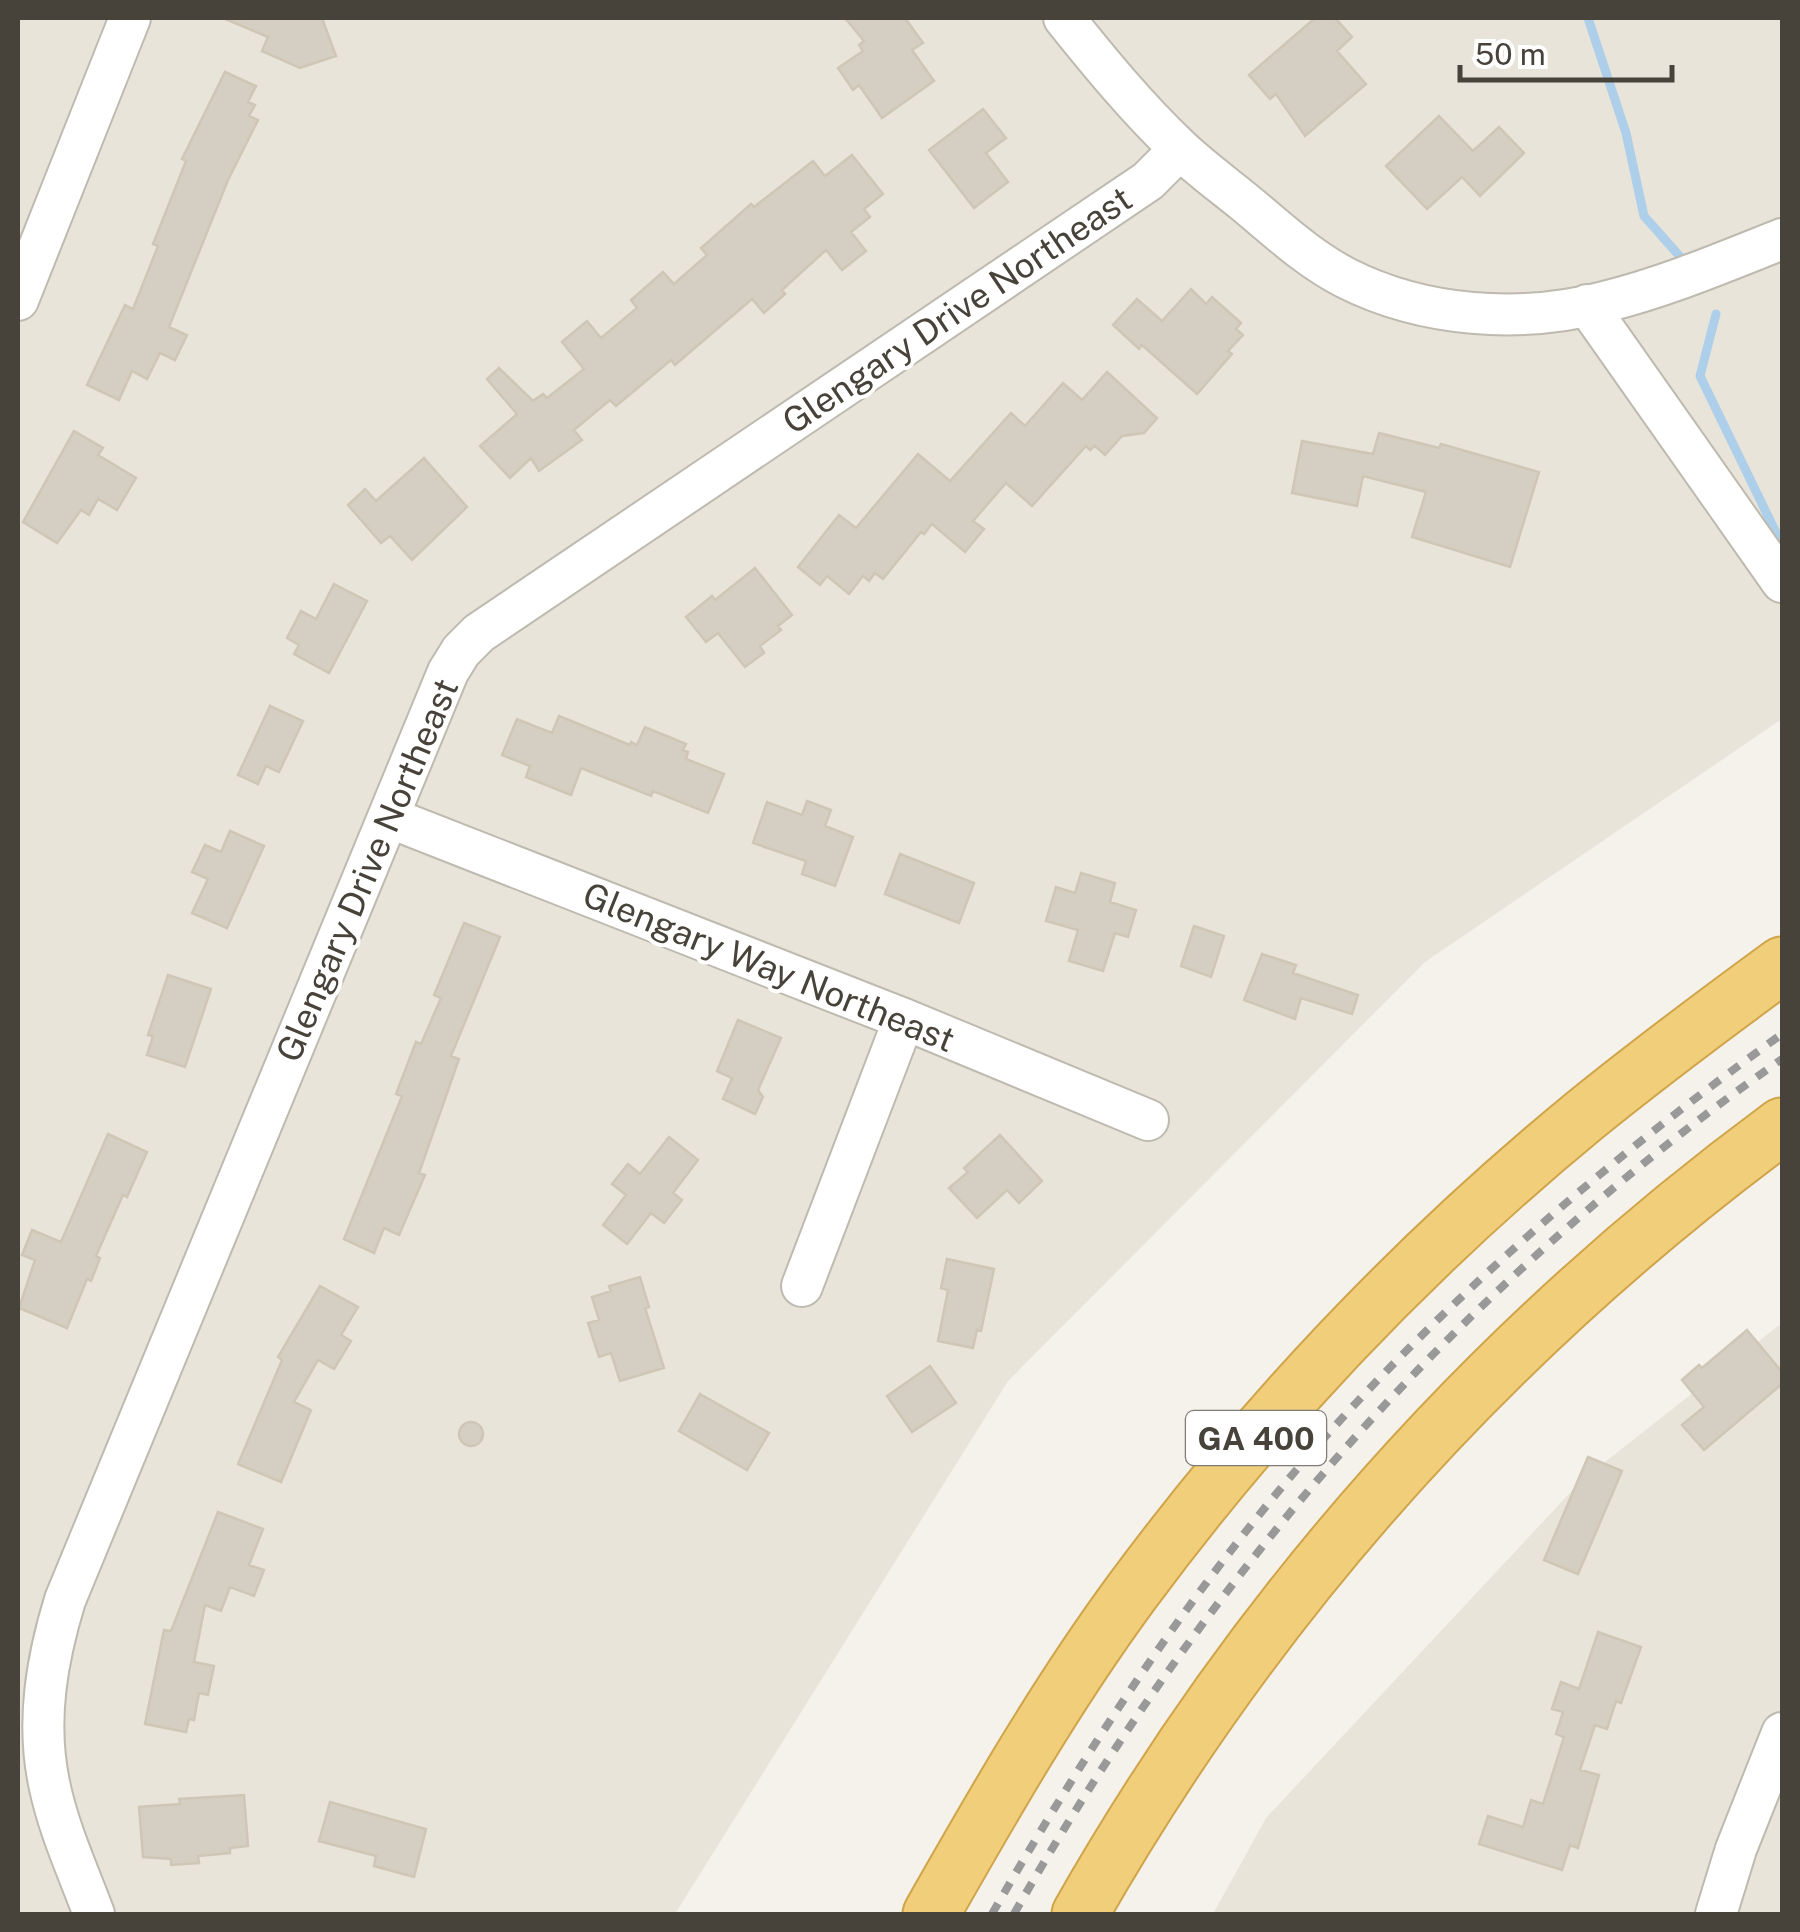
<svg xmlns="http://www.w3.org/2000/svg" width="1800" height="1932" font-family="'Public Sans',sans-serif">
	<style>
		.residential { fill: #e8e4da }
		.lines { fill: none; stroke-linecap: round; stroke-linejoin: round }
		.stream { stroke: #aecfea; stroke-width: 9 }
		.building { fill: #d5cec2; stroke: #cfc6b6; stroke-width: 2.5 }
		.minor-casing { stroke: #bfbaaf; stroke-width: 44 }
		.highway-casing { stroke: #cfa44a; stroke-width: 59 }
		.minor { stroke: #fff; stroke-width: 40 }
		.highway { stroke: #f0ce7a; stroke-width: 55 }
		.rail { stroke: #999; stroke-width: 8; stroke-dasharray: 12 12; stroke-linecap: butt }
		.labels { text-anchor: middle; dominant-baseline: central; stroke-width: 8; stroke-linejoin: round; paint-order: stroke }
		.shield { fill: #fff; stroke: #7f7b75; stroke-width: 2.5 }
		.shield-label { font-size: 32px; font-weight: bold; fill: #48433a }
		.street-label { font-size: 35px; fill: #48433a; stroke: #fff }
	</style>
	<rect width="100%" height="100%" fill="#f4f2eb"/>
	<path class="residential" d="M 18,18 L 1782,18 L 1782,719 L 1425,962 L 1008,1381 L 675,1914 L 18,1914 Z
		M 1782,1323 L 1782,1914 L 1213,1914 L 1266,1818 L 1582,1480 Z"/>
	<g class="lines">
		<path class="stream" d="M 1588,18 L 1626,133 L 1644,216 L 1683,260
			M 1716,314 L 1700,376 L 1782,545"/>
	</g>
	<path class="building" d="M 223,18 L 322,18 L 336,56 L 300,68 L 262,51 L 268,37 Z
		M 845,18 L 905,18 L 923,43 L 912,50 L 934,81 L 882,118 L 859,85 L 853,90 L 838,68 L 863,51 L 859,45 L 864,41 Z
		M 1315,18 L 1335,18 L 1352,37 L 1337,51 L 1366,84 L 1305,136 L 1276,94 L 1270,99 L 1249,75 Z
		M 225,72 L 256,86 L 248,102 L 255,105 L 249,116 L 258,120 L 228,180 L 169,327 L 187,335 L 175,360 L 160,353 L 147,379 L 132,371 L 119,400 L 87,385 L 125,305 L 133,309 L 158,246 L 153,244 L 186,161 L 182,159 Z
		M 983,109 L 1006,138 L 986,153 L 1008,182 L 974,208 L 929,150 Z
		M 1439,116 L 1473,151 L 1499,127 L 1524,153 L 1480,196 L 1462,177 L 1427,209 L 1386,166 Z
		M 852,155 L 883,194 L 864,209 L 870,217 L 851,232 L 866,251 L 842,270 L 826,250 L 782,290 L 785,294 L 764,313 L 752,299 L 675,365 L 671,360 L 616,406 L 610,400 L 574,430 L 582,440 L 539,471 L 531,458 L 510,478 L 480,446 L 517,414 L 487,379 L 499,368 L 533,401 L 543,394 L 547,398 L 584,369 L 562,342 L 587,321 L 601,338 L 637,308 L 631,300 L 663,272 L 674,284 L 707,255 L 701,248 L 751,204 L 754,207 L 813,161 L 825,176 Z
		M 1191,289 L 1206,304 L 1212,297 L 1241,323 L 1236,329 L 1243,335 L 1228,351 L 1232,354 L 1197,394 L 1142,345 L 1139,349 L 1113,325 L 1137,299 L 1162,321 Z
		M 1107,372 L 1157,418 L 1144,433 L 1122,436 L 1105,455 L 1095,446 L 1090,450 L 1086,446 L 1032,506 L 1006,483 L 973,521 L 984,529 L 965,552 L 932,524 L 924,534 L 921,532 L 883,579 L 875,573 L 869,581 L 863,576 L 849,594 L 827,576 L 820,585 L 798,567 L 839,515 L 856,528 L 918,454 L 950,481 L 1011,413 L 1025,426 L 1063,383 L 1082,400 Z
		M 74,431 L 103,448 L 98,455 L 136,478 L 117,510 L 98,499 L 89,515 L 81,510 L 57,543 L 23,522 Z
		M 1379,433 L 1439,448 L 1441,444 L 1539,472 L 1510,567 L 1412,537 L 1426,492 L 1363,476 L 1357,506 L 1292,493 L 1302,441 L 1373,454 Z
		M 424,458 L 467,507 L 412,560 L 390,536 L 381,543 L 348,505 L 365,489 L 376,501 Z
		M 755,568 L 792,615 L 778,626 L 781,630 L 760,646 L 764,653 L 745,667 L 718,633 L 706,642 L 686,617 L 712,596 L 715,600 Z
		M 334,584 L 367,601 L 329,673 L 294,654 L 299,645 L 287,638 L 301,611 L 316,619 Z
		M 270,706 L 303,721 L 279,772 L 266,766 L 258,784 L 238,775 Z
		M 559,716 L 630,745 L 631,742 L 637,745 L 645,727 L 686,744 L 683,750 L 688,752 L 686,759 L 724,774 L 708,813 L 653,791 L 651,796 L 581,768 L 571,795 L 526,777 L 530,766 L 502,755 L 517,719 L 552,733 Z
		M 807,801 L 831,810 L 825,826 L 853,837 L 835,886 L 802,874 L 806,861 L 753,843 L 767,802 L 802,815 Z
		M 230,831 L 264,846 L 227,928 L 192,913 L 208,879 L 192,872 L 205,845 L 221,852 Z
		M 900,854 L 974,883 L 959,923 L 885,894 Z
		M 1081,873 L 1115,883 L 1110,902 L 1136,910 L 1128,937 L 1115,933 L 1103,971 L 1069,961 L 1078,930 L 1046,921 L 1056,887 L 1075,893 Z
		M 464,923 L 500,937 L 451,1056 L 459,1059 L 419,1173 L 425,1175 L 399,1235 L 384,1228 L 374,1253 L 344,1239 L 402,1096 L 396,1094 L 416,1042 L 421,1044 L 441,998 L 434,995 Z
		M 1194,926 L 1224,936 L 1211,977 L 1181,966 Z
		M 1262,954 L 1296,965 L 1293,973 L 1358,995 L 1352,1014 L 1301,998 L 1295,1019 L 1244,1000 Z
		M 168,975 L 211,989 L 185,1067 L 147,1055 L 153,1036 L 148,1035 Z
		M 738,1020 L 781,1038 L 758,1090 L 763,1097 L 755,1114 L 723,1099 L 732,1078 L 717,1071 Z
		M 108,1134 L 147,1152 L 127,1197 L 123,1195 L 96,1256 L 100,1258 L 91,1281 L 87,1279 L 67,1328 L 19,1308 L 35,1260 L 22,1255 L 32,1230 L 61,1242 Z
		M 1000,1135 L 1042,1181 L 1019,1203 L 1007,1190 L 977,1218 L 949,1188 L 968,1172 L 964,1168 Z
		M 669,1137 L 698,1160 L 673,1193 L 682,1200 L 664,1223 L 651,1213 L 627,1244 L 603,1225 L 626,1195 L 612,1184 L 628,1164 L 640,1174 Z
		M 947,1259 L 994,1269 L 981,1331 L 977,1330 L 973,1348 L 938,1341 L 948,1290 L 941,1288 Z
		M 640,1277 L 649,1307 L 645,1308 L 664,1368 L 620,1381 L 611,1353 L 599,1357 L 588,1323 L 599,1320 L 592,1297 L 611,1291 L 609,1286 Z
		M 320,1286 L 358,1307 L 341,1335 L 351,1341 L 334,1369 L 318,1360 L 294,1402 L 311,1410 L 281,1482 L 238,1464 L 282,1360 L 278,1357 Z
		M 1747,1330 L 1782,1372 L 1782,1384 L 1704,1450 L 1682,1425 L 1704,1407 L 1682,1380 L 1699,1365 L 1702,1368 Z
		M 930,1366 L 956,1403 L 912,1432 L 887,1396 Z
		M 700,1394 L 769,1433 L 747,1470 L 679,1431 Z
		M459 1434a12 12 0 1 1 24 0a12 12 0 1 1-24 0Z
		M 1588,1457 L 1622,1471 L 1578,1574 L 1544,1560 Z
		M 218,1512 L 263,1529 L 249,1565 L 264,1570 L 254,1596 L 230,1587 L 221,1611 L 205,1605 L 194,1662 L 214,1666 L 208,1695 L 199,1693 L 194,1720 L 189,1719 L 186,1732 L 145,1724 L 164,1630 L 171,1631 Z
		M 1598,1632 L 1641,1647 L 1621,1703 L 1616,1701 L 1607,1729 L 1595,1725 L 1580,1770 L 1599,1775 L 1578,1848 L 1570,1845 L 1562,1870 L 1479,1844 L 1488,1816 L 1523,1827 L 1531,1800 L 1543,1804 L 1564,1737 L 1556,1734 L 1563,1712 L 1552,1709 L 1561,1682 L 1579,1689 Z
		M 244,1795 L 248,1846 L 230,1848 L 230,1853 L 198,1856 L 199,1863 L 171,1865 L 171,1859 L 143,1857 L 139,1807 L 180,1804 L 179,1799 Z
		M 330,1802 L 426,1829 L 414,1877 L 374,1866 L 376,1856 L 319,1841 Z"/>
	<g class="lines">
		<defs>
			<path id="minor" d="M 1064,18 C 1100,63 1137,108 1179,148 C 1199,167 1222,184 1243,201 C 1276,228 1307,258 1346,278 C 1423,317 1520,324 1604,302 C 1665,287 1724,262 1782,239
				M 18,300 L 130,18
				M 1587,305 L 1782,582
				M 388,817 L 904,1019 L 1148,1120
				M 802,1286 L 904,1019
				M 94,1914 C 78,1871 58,1828 49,1783 C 36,1720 47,1659 65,1600 L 448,672 L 461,651 L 479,633 L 1148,181 L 1180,149
				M 1716,1914 L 1736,1849 L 1782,1733"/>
			<path id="highway" d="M 931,1914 C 993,1805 1056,1695 1131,1593 C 1261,1417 1415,1255 1584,1116 C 1648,1064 1715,1014 1782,965
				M 1080,1914 C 1258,1601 1492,1340 1782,1126"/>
		</defs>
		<use href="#minor" class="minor-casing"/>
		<use href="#highway" class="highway-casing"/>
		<use href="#minor" class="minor"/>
		<use href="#highway" class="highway"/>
		<path class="rail" d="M 992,1914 C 1070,1778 1153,1648 1251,1525 C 1401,1336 1588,1174 1782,1034
			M 1014,1914 C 1208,1572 1460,1285 1782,1059"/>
	</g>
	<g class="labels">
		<rect class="shield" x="1186" y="1411" width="140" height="54" rx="8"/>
		<g class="shield-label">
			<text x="1256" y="1438">GA 400</text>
		</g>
		<g class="street-label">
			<text transform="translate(957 310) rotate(-34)">Glengary Drive Northeast</text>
			<text transform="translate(367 870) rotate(-67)">Glengary Drive Northeast</text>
			<text transform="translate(769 967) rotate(22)">Glengary Way Northeast</text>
		</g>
	</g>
	<rect width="1800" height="1932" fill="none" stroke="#48433a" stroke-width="40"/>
	<path d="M1460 65v15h212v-15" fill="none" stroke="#48433a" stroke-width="5"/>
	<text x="1475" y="65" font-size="30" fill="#48433a" stroke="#ffffff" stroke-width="8" paint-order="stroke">50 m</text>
</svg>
